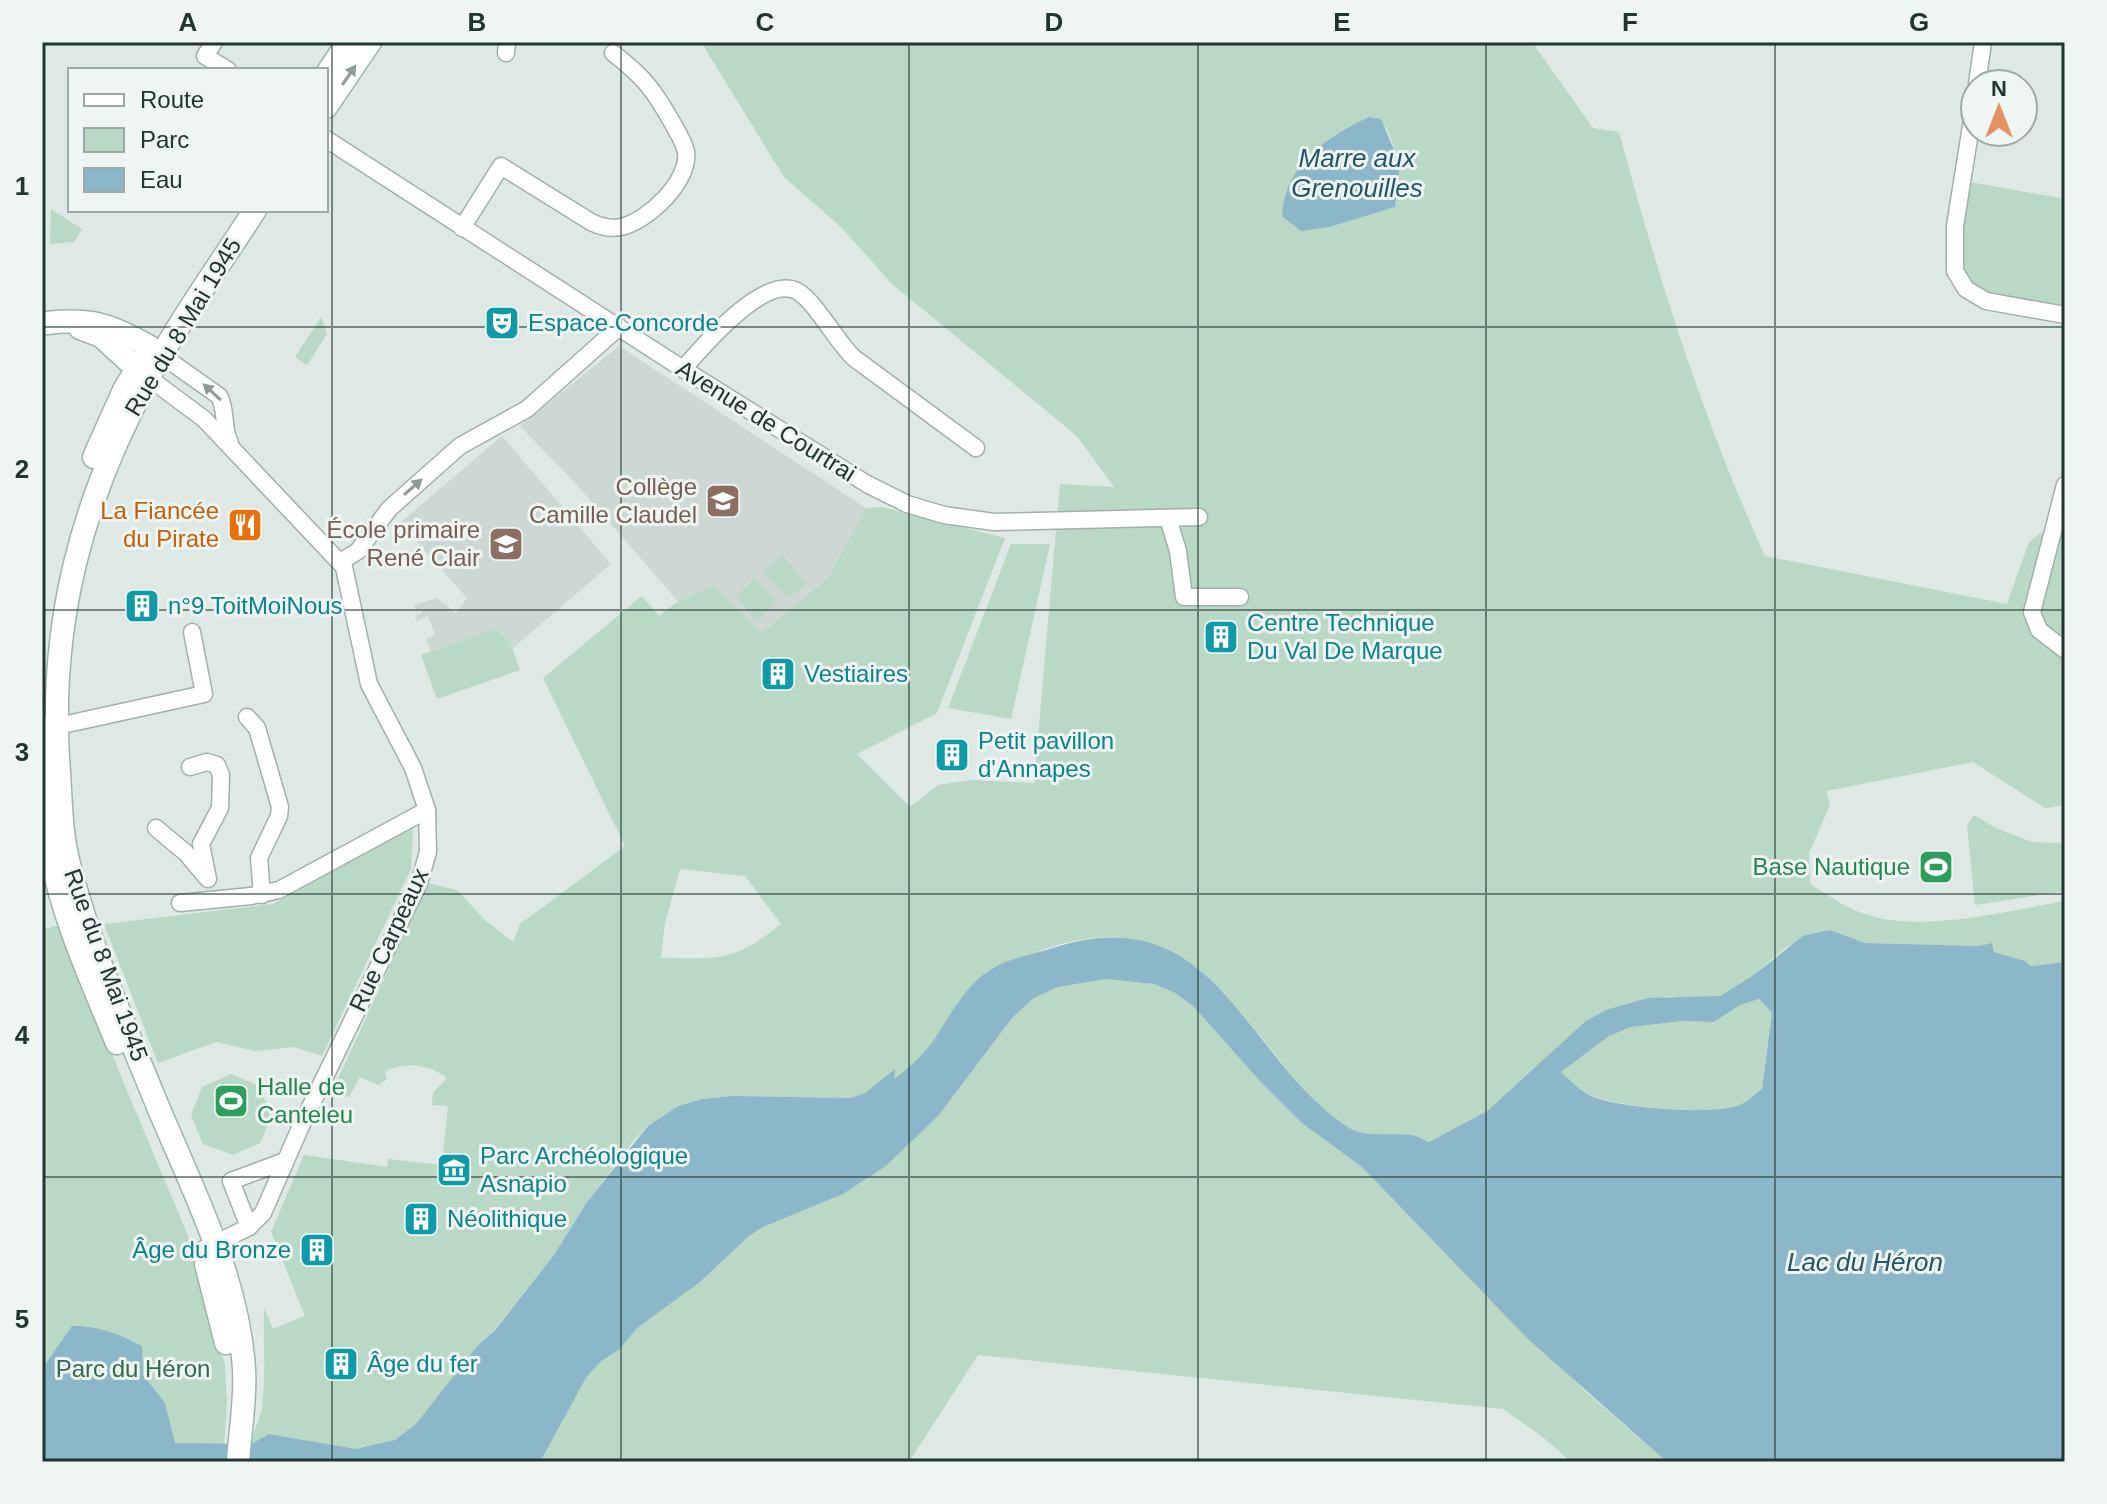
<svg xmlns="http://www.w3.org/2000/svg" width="2107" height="1504" viewBox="0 0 2107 1504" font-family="Helvetica,sans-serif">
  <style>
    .built { fill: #cdd8d4 }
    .green { fill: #b9d8c5; fill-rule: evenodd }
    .water { fill: #8bb7c9; fill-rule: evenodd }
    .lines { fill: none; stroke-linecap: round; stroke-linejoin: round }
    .street-casing { stroke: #a2afac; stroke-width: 19 }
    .secondary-casing { stroke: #9fb3ae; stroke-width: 25 }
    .street { stroke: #fff; stroke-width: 16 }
    .secondary { stroke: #fff; stroke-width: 22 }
    .oneway { fill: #909a99 }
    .grid { fill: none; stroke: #213633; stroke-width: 2; stroke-opacity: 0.55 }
    .labels { text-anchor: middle; stroke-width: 6; stroke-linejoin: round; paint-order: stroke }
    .culture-label { font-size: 24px; fill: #0d838f; stroke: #eef5f3; text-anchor: start }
    .street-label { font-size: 24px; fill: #213633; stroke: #eef5f3 }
    .education-label { font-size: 24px; fill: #785e54; stroke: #eef5f3; text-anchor: end }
    .food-label { font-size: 24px; fill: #c56008; stroke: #eef5f3; text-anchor: end }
    .leisure-label { font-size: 24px; fill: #27864d; stroke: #eef5f3; text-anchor: end }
    .park-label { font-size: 24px; fill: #30694d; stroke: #eef5f3 }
    .water-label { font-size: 26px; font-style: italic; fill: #22566c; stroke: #eef5f3 }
    .neatline { fill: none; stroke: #213633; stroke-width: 3 }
    .grid-label { font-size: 26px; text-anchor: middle; font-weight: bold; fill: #213633 }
  </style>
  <rect width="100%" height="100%" fill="#dee8e5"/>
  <g class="built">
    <polygon points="619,346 866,508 828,578 730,661 576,484 520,426"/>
    <polygon points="502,436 611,564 512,649 510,642 496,628 431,651 426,639 435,635 428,616 417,621 415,616 422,613 421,609 416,610 414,605 437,598 456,613 467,598 400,523"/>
  </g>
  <g class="green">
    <path d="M701,42h831l61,86 26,4c39,145 84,288 146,424l242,48 22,-62 12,-9 8,31 16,-53v294l-20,3 -72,-46 -147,29 4,14 -21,48 1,31c14,8 28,19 42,25 60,28 150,3 213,-8v61l-34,4 -6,-5 -31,-9 -2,-9 -14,3 -113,-3 -35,-13 -44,17 -31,27 -35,22 -20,3 -32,-3 -133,71 -48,44 -58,31c-25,-10 -53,-3 -78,-13 -24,-10 -54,-47 -70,-67 -55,-69 -106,-143 -207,-121 -30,6 -59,20 -87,30l-9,8 -45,62 -21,25 -18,14v-10l-29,23 -14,5 -119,-2 -30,3 -24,7 -30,20 -14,14 -47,62 -33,53 -60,75 -17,16 -61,78 -21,16 -27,8 -12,1 -87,-15 -18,10c2,-13 9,-24 11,-36 4,-34 1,-67 2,-100l9,21 32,-13 -34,-84 33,-77 83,12 1,-8 54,6 6,-59 -16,-1 1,-12 14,-15c-16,-13 -44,-18 -62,-6l2,7 -9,6 -18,-8 -11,20 -18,-3 97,-211 29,7 28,30 28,22 7,-18 105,-78 -82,-168 99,-82 17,20 17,-13 38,-17 48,47 66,-55 38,-70 15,-1 124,31 -68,175 -80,41 53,53 28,-22 33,-5 63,3 26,-299 54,3 -37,-51 -185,-152 -51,-57 -57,-50zM1367,117l20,12 13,35 -5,43 -51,14 -30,-71zM680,869l65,7 36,48c-46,38 -63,35 -120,34l4,-35z"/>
    <path d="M1970,182l95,17v108c-20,-2 -43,-2 -63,-7 -58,-16 -38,-73 -32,-118z"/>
    <polygon points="51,209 82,229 74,242 50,244"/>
    <polygon points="321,317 327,334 307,365 295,357"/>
    <polygon points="1011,544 1050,544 1011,719 948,708"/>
    <polygon points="783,555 806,584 788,598 763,572"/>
    <polygon points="755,579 777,603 757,620 735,596"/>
    <polygon points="496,628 510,642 520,670 437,699 421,655"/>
    <polygon points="1974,815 1998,829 2032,842 2065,843 2065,891 1975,905 1967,825"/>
    <polygon points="413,828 411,869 322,1056 294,1047 255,1051 216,1042 158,1063 104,924 273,904"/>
    <polygon points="55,926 62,926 125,1086 194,1250 225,1365 227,1403 223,1462 42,1462 42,930"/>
    <polygon points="1106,979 1154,984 1175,993 1193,1006 1258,1079 1303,1124 1362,1167 1586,1392 1667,1462 1571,1462 1544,1438 1503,1409 978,1355 909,1462 540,1462 586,1378 600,1362 620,1349 636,1329 700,1282 748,1237 761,1228 843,1194 886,1166 939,1115 1012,1018 1034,998 1058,987"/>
    <path d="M1759,999l13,14 -10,76c-8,6 -16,14 -25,17 -31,9 -111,2 -141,-9 -14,-4 -25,-15 -35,-25l48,-36 22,-9 51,-6 32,1 26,-17z"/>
    <polygon points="231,1074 259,1086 272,1115 260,1143 233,1155 203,1144 191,1115 202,1087"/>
  </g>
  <g class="water">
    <path d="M1368,117l13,2 19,45 -5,43 -66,20 -28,4 -19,-15c3,-52 43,-77 86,-99z"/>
    <path d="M1830,930l35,13 113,3 14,-3 2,9 31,9 6,5 34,-4v500h-398l-138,-122 -167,-173 -59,-43 -45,-45 -65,-73 -18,-13 -21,-9 -48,-5 -48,8 -24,11 -22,20 -73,97 -53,51 -43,28 -82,34 -13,9 -48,45 -64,47 -16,20 -20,13 -14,16 -46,84h-498v-93l30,-43c28,0 46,8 70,20l1,29 22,28 10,40 76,1 18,-10 87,15 39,-9 21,-16 61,-78 18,-16 59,-75 33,-53 61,-76 30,-20 24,-7 30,-3 119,2 14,-5 30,-24 -1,10c15,-11 28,-23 39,-38 16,-23 32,-56 57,-71 19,-12 41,-15 63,-22 162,-53 189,107 293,178 19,13 45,6 66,9 6,1 12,5 17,7l58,-31 99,-90 20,-11 42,-12 72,-2 35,-22 48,-38zM1759,999l13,14 -10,76c-8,6 -16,14 -25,17 -31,9 -111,2 -141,-8 -14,-5 -24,-16 -35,-26l48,-36 22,-9 51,-6 32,1 26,-17z"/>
  </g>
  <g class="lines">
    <g class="street-casing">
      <g id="street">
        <polyline points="214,42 205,56 228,70"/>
        <polyline points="506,53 507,42"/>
        <polyline points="1977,84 1983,42"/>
        <polyline points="1975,101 1955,226 1955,271 1966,289 1986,301 2065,315"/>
        <polyline points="326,139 683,369 867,484 907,504 944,515 994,522 1199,517"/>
        <path d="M462,228l39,-62 90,56c10,5 19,7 30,5 27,-6 69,-46 65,-75 -2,-10 -8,-19 -13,-28 -19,-34 -29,-47 -60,-71"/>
        <path d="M154,350l65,46c8,14 3,31 11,47"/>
        <path d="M683,369c20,-23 81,-95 114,-78 18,10 39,50 57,67l122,90"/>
        <polyline points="141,372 204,419 344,567 369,684 413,768 427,810 428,852 419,883 300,1128 263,1213 249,1227 202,1250"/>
        <polyline points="2065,485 2032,612 2039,630 2065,650"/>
        <polyline points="1168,518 1178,551 1184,597 1240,597"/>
        <polyline points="340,562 358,551 389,509 460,446 527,409 619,327"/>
        <polyline points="247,717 257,728 280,807 279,816 259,858 262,895"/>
        <polyline points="48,725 67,724 204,694 192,632"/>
        <polyline points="190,767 207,762 217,765 221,775 220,808 201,844 208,879"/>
        <polyline points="156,828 186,853 206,877"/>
        <polyline points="180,903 251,896 279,890 427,810"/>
        <polyline points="249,1227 231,1181 285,1161"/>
      </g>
    </g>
    <g class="secondary-casing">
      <g id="secondary">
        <polyline points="326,75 348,42"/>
        <polyline points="326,107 370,42"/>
        <path d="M47,323c45,-5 64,2 103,24"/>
        <polyline points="80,328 101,336 137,369"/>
        <polyline points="94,457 124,390 147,352"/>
        <path d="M42,732c0,41 2,84 9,124 13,65 41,126 66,187"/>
        <polyline points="206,1264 226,1343"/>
        <path d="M238,1462c2,-31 8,-62 6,-93 -6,-96 -55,-186 -90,-272 -31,-76 -65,-153 -85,-233 -9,-34 -8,-71 -11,-106 -8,-137 24,-258 90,-379 31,-58 71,-113 107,-169"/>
      </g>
    </g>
    <use href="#street" class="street"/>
    <use href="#secondary" class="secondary"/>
  </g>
  <defs><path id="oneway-solid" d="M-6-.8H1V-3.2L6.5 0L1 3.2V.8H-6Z" transform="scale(2)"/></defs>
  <g class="oneway">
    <use href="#oneway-solid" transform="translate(349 75) rotate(-56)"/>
    <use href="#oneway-solid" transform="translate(212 392) rotate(-137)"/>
    <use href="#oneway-solid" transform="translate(413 487) rotate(-41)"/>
  </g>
  <path class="grid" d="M332,42v1420M621,42v1420M909,42v1420M1198,42v1420M1486,42v1420M1775,42v1420M42,327h2023M42,610h2023M42,894h2023M42,1177h2023"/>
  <defs>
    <g id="theatre-square" transform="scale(1.8)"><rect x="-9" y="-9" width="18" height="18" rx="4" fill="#0f9aa8" stroke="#eef5f3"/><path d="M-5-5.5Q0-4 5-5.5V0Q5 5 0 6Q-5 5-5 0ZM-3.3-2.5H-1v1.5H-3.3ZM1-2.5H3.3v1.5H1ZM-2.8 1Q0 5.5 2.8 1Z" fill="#fff"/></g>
    <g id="school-square" transform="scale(1.8)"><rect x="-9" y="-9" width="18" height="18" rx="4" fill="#8d6e63" stroke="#eef5f3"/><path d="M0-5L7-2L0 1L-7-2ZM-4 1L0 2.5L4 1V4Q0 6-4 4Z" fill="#fff"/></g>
    <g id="restaurant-square" transform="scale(1.8)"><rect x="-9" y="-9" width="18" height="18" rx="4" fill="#e8710a" stroke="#eef5f3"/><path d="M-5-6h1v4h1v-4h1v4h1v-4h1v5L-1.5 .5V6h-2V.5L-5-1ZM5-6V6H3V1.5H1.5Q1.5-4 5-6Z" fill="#fff"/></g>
    <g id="building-square" transform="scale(1.8)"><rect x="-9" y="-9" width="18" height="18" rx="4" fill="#0f9aa8" stroke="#eef5f3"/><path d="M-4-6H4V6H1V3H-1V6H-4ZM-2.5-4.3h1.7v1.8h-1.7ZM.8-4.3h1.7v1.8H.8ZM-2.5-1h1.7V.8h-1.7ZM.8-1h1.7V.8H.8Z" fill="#fff"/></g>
    <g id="stadium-square" transform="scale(1.8)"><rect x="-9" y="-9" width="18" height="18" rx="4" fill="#2e9e5b" stroke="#eef5f3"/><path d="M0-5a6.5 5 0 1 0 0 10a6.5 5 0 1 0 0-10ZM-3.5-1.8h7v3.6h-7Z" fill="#fff"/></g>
    <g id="museum-square" transform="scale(1.8)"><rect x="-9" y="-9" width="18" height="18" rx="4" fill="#0f9aa8" stroke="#eef5f3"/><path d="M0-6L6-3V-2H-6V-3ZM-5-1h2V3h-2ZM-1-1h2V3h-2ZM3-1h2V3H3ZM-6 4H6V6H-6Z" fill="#fff"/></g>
  </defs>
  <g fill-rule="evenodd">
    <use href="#theatre-square" x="502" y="323"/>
    <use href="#school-square" x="723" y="501"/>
    <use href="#restaurant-square" x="245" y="525"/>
    <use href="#school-square" x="506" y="544"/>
    <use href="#building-square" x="142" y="606"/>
    <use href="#building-square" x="1221" y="637"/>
    <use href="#building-square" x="778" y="674"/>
    <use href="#building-square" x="952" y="755"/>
    <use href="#stadium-square" x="1936" y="867"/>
    <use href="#stadium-square" x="231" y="1101"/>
    <use href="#museum-square" x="454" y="1170"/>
    <use href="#building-square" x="421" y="1219"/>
    <use href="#building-square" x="317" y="1250"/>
    <use href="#building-square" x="341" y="1364"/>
  </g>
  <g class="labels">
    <g class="culture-label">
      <text x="528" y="331">Espace Concorde</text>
      <text x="168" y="614">n°9 ToitMoiNous</text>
      <text x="1247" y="631">Centre Technique<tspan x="1247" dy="28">Du Val De Marque</tspan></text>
      <text x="804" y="682">Vestiaires</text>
      <text x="978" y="749">Petit pavillon<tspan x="978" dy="28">d'Annapes</tspan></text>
      <text x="480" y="1164">Parc Archéologique<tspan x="480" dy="28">Asnapio</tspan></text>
      <text x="447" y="1227">Néolithique</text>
      <text x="291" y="1258" text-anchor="end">Âge du Bronze</text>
      <text x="367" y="1372">Âge du fer</text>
    </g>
    <g class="street-label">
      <text transform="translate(183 327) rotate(-59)" y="8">Rue du 8 Mai 1945</text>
      <text transform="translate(766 421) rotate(32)" y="8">Avenue de Courtrai</text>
      <text transform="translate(389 940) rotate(-65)" y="8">Rue Carpeaux</text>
      <text transform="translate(106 965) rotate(70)" y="8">Rue du 8 Mai 1945</text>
    </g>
    <g class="education-label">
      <text x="697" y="495">Collège<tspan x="697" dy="28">Camille Claudel</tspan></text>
      <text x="480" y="538">École primaire<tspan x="480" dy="28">René Clair</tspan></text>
    </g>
    <g class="food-label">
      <text x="219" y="519">La Fiancée<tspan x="219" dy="28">du Pirate</tspan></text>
    </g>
    <g class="leisure-label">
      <text x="1910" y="875">Base Nautique</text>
      <text x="257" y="1095" text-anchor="start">Halle de<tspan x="257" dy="28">Canteleu</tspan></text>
    </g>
    <g class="park-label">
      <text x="133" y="1377">Parc du Héron</text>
    </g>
    <g class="water-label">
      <text x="1357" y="167">Marre aux<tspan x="1357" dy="30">Grenouilles</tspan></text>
      <text x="1865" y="1271">Lac du Héron</text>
    </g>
  </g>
  <rect width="2107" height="1504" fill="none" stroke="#eef5f3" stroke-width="88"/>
  <rect x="68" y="68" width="260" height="144" fill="#eef5f3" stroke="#9ca9a6" stroke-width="2"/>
  <rect x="84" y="94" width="40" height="12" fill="#ffffff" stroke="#9ca9a6" stroke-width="2"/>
  <text x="140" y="108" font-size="24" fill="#213633">Route</text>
  <rect x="84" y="128" width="40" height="24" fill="#b9d8c5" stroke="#9ca9a6" stroke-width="2"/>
  <text x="140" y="148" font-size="24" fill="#213633">Parc</text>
  <rect x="84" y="168" width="40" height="24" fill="#8bb7c9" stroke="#9ca9a6" stroke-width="2"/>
  <text x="140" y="188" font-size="24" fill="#213633">Eau</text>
  <g transform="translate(1999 108)"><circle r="38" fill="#eef5f3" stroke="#9ca9a6" stroke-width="2"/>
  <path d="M0-6L14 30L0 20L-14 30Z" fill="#e49261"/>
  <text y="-12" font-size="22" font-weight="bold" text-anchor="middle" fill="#213633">N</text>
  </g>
  <rect x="44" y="44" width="2019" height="1416" class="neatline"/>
  <g class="grid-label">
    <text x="188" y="31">A</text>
    <text x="477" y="31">B</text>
    <text x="765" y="31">C</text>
    <text x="1054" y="31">D</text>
    <text x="1342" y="31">E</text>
    <text x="1630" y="31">F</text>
    <text x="1919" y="31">G</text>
    <text x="22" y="195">1</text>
    <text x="22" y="478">2</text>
    <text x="22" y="761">3</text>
    <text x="22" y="1044">4</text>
    <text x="22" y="1328">5</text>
  </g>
</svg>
